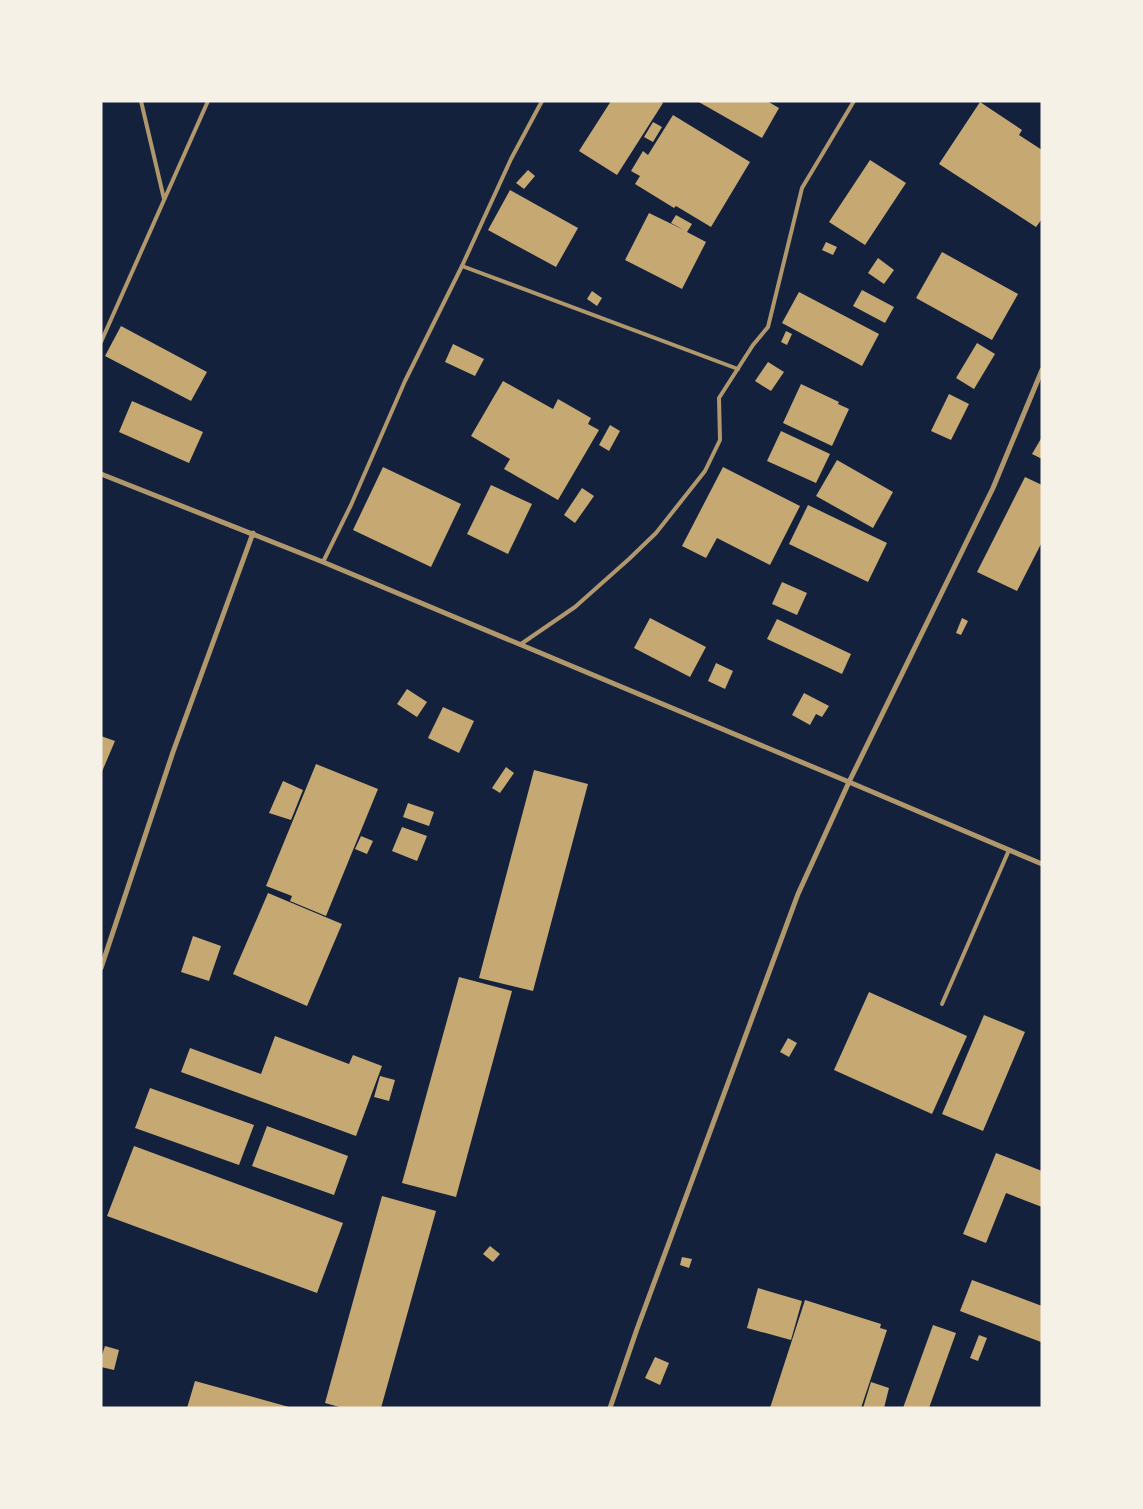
<svg xmlns="http://www.w3.org/2000/svg" width="1143" height="1509" viewBox="0 0 1143 1509" font-family="Lora,serif">
  <style>
    .building { fill: #c6a872 }
    .lines { fill: none; stroke-linecap: round; stroke-linejoin: round }
    .service { stroke: #b1986c; stroke-width: 4 }
    .minor { stroke: #b1986c; stroke-width: 5 }
  </style>
  <rect width="100%" height="100%" fill="#14213d"/>
  <g class="building">
    <polygon points="611,101 660,101 663,103 617,175 579,151"/>
    <polygon points="697,101 767,101 779,108 762,138"/>
    <polygon points="980,102 1022,130 1019,135 1042,150 1042,219 1036,227 939,164"/>
    <polygon points="673,115 750,162 711,227 676,206 674,208 635,184 640,176 631,171 643,151 648,155"/>
    <polygon points="653,122 662,127 653,142 644,137"/>
    <polygon points="870,160 906,183 865,245 829,222"/>
    <polygon points="528,170 535,176 524,189 516,183"/>
    <polygon points="510,190 578,228 556,267 488,230"/>
    <polygon points="649,213 684,230 671,223 676,215 692,224 687,232 706,242 682,289 625,260"/>
    <polygon points="826,242 837,247 833,255 822,250"/>
    <polygon points="942,252 1018,294 992,340 916,298"/>
    <polygon points="878,258 894,270 884,284 868,273"/>
    <polygon points="862,290 894,307 885,323 853,306"/>
    <polygon points="592,291 602,298 597,306 587,299"/>
    <polygon points="799,292 879,334 862,366 782,323"/>
    <polygon points="121,326 207,372 191,401 105,356"/>
    <polygon points="786,331 792,334 787,345 781,342"/>
    <polygon points="977,343 995,354 974,389 956,378"/>
    <polygon points="453,344 484,359 475,376 445,362"/>
    <polygon points="768,362 784,372 771,391 755,381"/>
    <polygon points="503,381 553,409 558,399 591,418 588,424 599,430 558,500 504,469 510,459 471,436"/>
    <polygon points="801,384 839,402 838,404 849,409 832,446 783,423"/>
    <polygon points="949,394 969,404 951,440 931,431"/>
    <polygon points="132,401 203,432 189,463 119,432"/>
    <polygon points="610,425 620,431 609,451 599,445"/>
    <polygon points="781,431 830,454 816,483 767,461"/>
    <polygon points="1042,437 1042,459 1032,454"/>
    <polygon points="837,460 893,492 873,528 816,496"/>
    <polygon points="383,467 461,504 431,567 353,530"/>
    <polygon points="723,467 800,506 770,565 717,538 706,558 682,546"/>
    <polygon points="1025,477 1042,485 1042,542 1017,591 977,572"/>
    <polygon points="491,485 532,504 508,554 467,534"/>
    <polygon points="582,488 594,496 575,523 564,515"/>
    <polygon points="808,505 887,543 868,582 789,544"/>
    <polygon points="782,582 807,593 797,615 772,604"/>
    <polygon points="650,618 706,647 690,677 634,648"/>
    <polygon points="962,618 968,621 961,635 956,633"/>
    <polygon points="777,619 851,654 842,674 767,639"/>
    <polygon points="716,663 733,671 725,689 708,681"/>
    <polygon points="407,689 427,702 417,717 397,704"/>
    <polygon points="804,693 829,706 822,717 816,714 810,725 792,715"/>
    <polygon points="443,707 474,721 459,753 428,738"/>
    <polygon points="101,736 115,741 101,774"/>
    <polygon points="316,764 378,789 326,916 290,901 292,896 266,886"/>
    <polygon points="506,767 514,773 500,793 492,788"/>
    <polygon points="534,770 588,784 533,991 479,978"/>
    <polygon points="283,781 303,790 291,820 269,813"/>
    <polygon points="408,803 434,812 429,826 403,817"/>
    <polygon points="402,827 427,836 417,861 392,851"/>
    <polygon points="361,836 373,841 367,854 355,849"/>
    <polygon points="268,893 342,924 307,1006 233,974"/>
    <polygon points="193,936 221,946 209,981 181,972"/>
    <polygon points="459,977 512,991 456,1197 402,1183"/>
    <polygon points="869,992 967,1036 932,1114 834,1070"/>
    <polygon points="984,1015 1025,1032 983,1131 942,1114"/>
    <polygon points="275,1036 349,1064 353,1055 382,1066 356,1136 181,1072 190,1048 261,1074"/>
    <polygon points="788,1038 797,1043 789,1057 780,1052"/>
    <polygon points="380,1076 395,1080 389,1101 374,1097"/>
    <polygon points="150,1088 254,1125 239,1165 135,1128"/>
    <polygon points="267,1126 348,1156 334,1195 252,1166"/>
    <polygon points="134,1146 343,1223 317,1293 107,1216"/>
    <polygon points="996,1153 1042,1171 1042,1207 1006,1193 986,1243 963,1234"/>
    <polygon points="382,1196 436,1211 381,1408 343,1408 325,1403"/>
    <polygon points="490,1246 500,1254 493,1262 483,1254"/>
    <polygon points="682,1257 692,1259 689,1268 680,1265"/>
    <polygon points="972,1280 1042,1306 1041,1342 960,1311"/>
    <polygon points="758,1288 802,1301 791,1340 747,1328"/>
    <polygon points="805,1300 881,1324 880,1328 887,1330 861,1408 770,1408"/>
    <polygon points="933,1325 956,1333 929,1408 903,1408"/>
    <polygon points="979,1335 987,1338 978,1361 970,1358"/>
    <polygon points="105,1346 119,1350 114,1370 101,1367 101,1358"/>
    <polygon points="655,1357 669,1363 660,1385 645,1378"/>
    <polygon points="195,1381 289,1407 289,1408 187,1408"/>
    <polygon points="871,1382 889,1388 884,1408 863,1408"/>
  </g>
  <g class="lines">
    <g class="service">
      <polyline points="141,101 164,199"/>
      <polyline points="462,266 738,369"/>
      <polyline points="101,342 208,101"/>
      <polyline points="323,562 351,505 405,381 462,266 511,159 542,101"/>
      <polyline points="521,644 575,607 629,559 656,533 705,471 720,440 719,398 753,345 768,327 802,188 854,101"/>
      <polyline points="942,1004 1009,850"/>
    </g>
    <g class="minor">
      <polyline points="101,474 323,562 849,782 1042,864"/>
      <polyline points="101,968 173,752 253,533"/>
      <polyline points="610,1408 637,1329 798,894 849,782 993,488 1042,370"/>
    </g>
  </g>
  <rect width="1143" height="1509" fill="none" stroke="#f6f1e7" stroke-width="205"/>
</svg>
